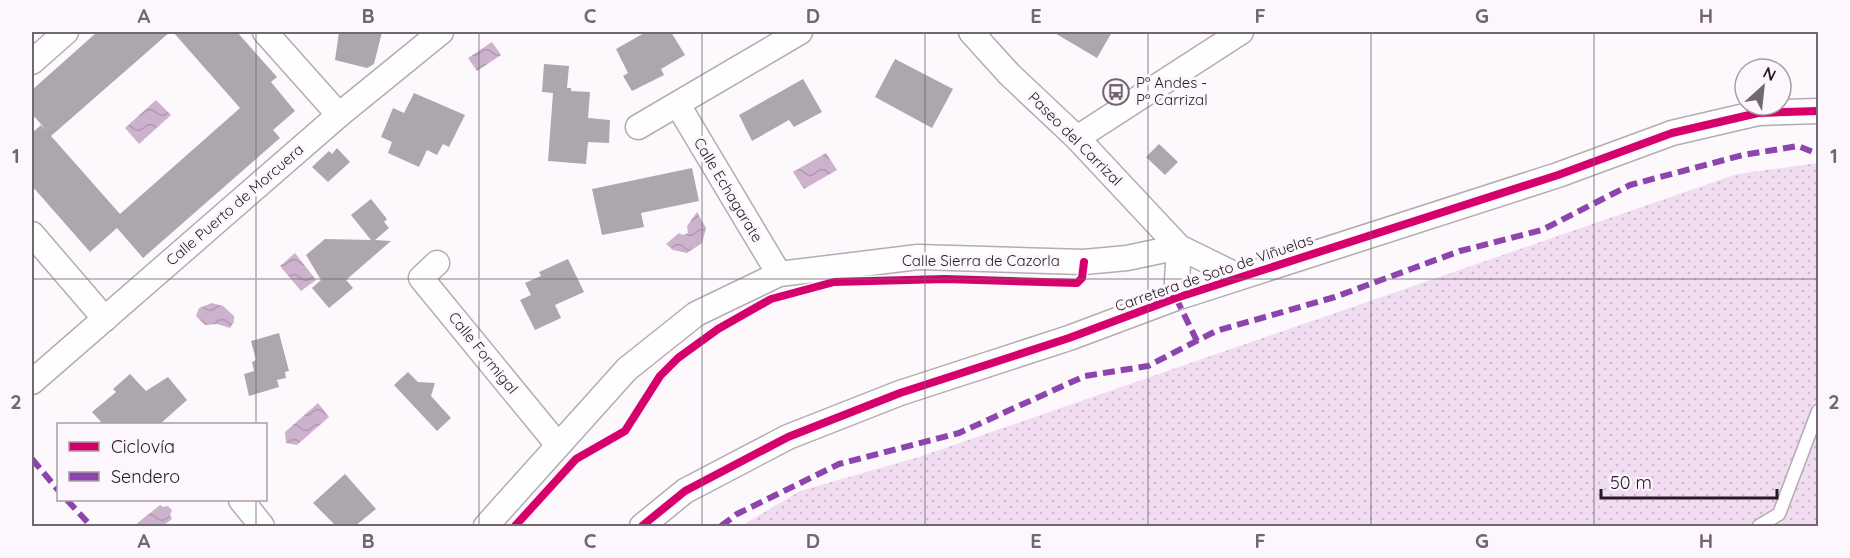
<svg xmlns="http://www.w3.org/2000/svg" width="1850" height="558" viewBox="0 0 1850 558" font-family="Quicksand,sans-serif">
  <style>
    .park { fill: url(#park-dots) }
    .water { fill: url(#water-waves) }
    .building { fill: #ada7ad }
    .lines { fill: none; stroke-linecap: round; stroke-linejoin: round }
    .lane-casing { stroke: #b3acb3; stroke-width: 15 }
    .street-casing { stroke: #b3acb3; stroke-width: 27 }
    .lane { stroke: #fffeff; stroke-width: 12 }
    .street { stroke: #fffeff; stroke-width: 24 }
    .quiet { stroke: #8e44ad; stroke-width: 6; stroke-dasharray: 12 6; stroke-linecap: butt }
    .cycleway-casing { stroke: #fdf7fd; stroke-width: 11 }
    .cycleway { stroke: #d6006c; stroke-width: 8 }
    .grid { fill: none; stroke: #706770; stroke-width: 1.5; stroke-opacity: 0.55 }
    .labels { text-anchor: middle; stroke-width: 6; stroke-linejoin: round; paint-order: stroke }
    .poi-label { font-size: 15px; fill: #241924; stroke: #fdf7fd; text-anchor: start }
    .street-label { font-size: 15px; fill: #241924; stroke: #fdf7fd }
    .neatline { fill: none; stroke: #706770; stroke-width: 2 }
    .grid-label { font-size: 20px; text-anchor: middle; font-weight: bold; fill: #706770 }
  </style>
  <defs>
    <pattern id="park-dots" width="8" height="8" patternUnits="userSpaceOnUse" patternTransform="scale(1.5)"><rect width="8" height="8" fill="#f1dcf1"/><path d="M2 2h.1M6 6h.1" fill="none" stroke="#cebcce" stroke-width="1.8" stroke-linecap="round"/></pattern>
    <pattern id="water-waves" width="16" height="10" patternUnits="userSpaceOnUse" patternTransform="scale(1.5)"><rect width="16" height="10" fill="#cdb2cd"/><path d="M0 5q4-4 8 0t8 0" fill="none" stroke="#b098b0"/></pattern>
  </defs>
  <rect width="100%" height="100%" fill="#fcf8fc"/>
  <polygon class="park" points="1818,163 1818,526 741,526 800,491 919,457 1737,174"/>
  <g class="water">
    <polygon points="492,42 501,55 477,71 468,58"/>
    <polygon points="156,100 171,115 139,144 125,128"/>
    <polygon points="826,153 837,170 804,189 793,172"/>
    <polygon points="697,212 706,228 702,243 687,253 673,250 666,244 679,233 683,235 688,233 687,226"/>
    <polygon points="295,253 316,280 301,291 280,266"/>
    <polygon points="212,303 223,306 234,316 234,322 230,328 217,324 205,325 196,316 199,308"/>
    <polygon points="318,403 329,417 297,445 286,443 285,432"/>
    <polygon points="160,505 163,507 168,506 172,510 170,515 172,519 163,526 134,526"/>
  </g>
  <g class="building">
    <polygon points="97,32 170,32 51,136 120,214 240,108 173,32 237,32 277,77 271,82 295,111 273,130 280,138 143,258 117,228 90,252 32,186 32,133 41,125 47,131 32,114 32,90"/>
    <polygon points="339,32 382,32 374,64 367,68 335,60"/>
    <polygon points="646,32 671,32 685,55 661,69 664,75 632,91 623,76 628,73 616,49"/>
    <polygon points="1053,32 1112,32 1097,58"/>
    <polygon points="895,59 953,89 932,128 875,97"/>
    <polygon points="544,64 569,66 567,88 571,88 571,91 590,92 588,118 610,120 609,143 588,142 586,164 548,161 553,93 542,92"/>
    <polygon points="803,79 822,112 794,127 789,120 752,141 739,115"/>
    <polygon points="414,93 465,115 449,147 443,144 437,155 427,150 419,167 388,153 392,142 381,137 393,108 404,113"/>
    <polygon points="1159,144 1178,162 1165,175 1146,157"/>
    <polygon points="337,148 350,162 328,182 312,167 329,151 332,154"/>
    <polygon points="692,168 699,201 641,213 644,227 602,235 592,189"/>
    <polygon points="371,199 387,219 384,222 389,228 375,240 391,241 346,280 353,288 329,308 312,288 321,280 306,255 325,239 371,240 351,215"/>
    <polygon points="568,259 584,292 555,305 561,318 535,330 520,300 531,295 525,283 541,276 539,272"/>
    <polygon points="279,333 289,371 285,372 286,378 277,380 279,387 249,396 244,374 254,371 252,362 256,360 251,341"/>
    <polygon points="408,372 418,382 435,383 431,396 451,418 437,431 394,385"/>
    <polygon points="130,374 146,391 168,377 187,400 160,424 103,424 92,412 116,392 113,389"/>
    <polygon points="345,474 376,509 355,526 336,526 313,503"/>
  </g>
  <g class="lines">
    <g class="lane-casing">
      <polyline id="lane" points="1759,526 1779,514 1818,411"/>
    </g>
    <g class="street-casing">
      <g id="street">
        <polyline points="265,32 339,115"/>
        <polyline points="971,32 1009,74 1077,138 1179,247 1240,277"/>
        <polyline points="32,62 66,32"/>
        <polyline points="678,105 779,274"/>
        <polyline points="638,127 800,32"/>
        <polyline points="1077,138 1241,32"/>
        <polyline points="32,234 105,319"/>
        <polyline points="437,263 421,278 558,445"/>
        <polyline points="1176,298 1179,247"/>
        <polyline points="32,382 339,115 441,32"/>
        <polyline points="241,500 262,526"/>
        <polyline points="486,526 627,369 696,314 779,274 918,257 1084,262 1127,258 1179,247"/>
        <polyline points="642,526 685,491 788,437 900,393 1069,338 1176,298 1558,175 1672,133 1758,113 1818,111"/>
      </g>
    </g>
    <use href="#lane" class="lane"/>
    <use href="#street" class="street"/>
    <g class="quiet">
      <polyline points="1176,298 1197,341"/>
      <polyline points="32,459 58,490"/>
      <polyline points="67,500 91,526"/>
      <polyline points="721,526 737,514 839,464 959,433 1085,376 1148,366 1216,331 1335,297 1460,251 1542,230 1630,185 1743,155 1798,146 1818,154"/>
    </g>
    <g class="cycleway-casing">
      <g id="cycleway">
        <polyline points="515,526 576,459 625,431 660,376 678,358 718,329 771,299 834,282 945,279 1077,283 1082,278 1084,262"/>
        <polyline points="642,526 685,491 788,437 900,393 1069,338 1176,298 1558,175 1672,133 1758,113 1818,111"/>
      </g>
    </g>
    <use href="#cycleway" class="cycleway"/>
  </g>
  <path class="grid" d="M256,32v392M479,32v494M702,32v494M925,32v494M1148,32v494M1371,32v494M1594,32v494M32,279h1786M256,500v26"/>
  <defs>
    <g id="bus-ring" transform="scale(1.35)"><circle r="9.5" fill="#fdf7fd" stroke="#706770" stroke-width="1.5"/><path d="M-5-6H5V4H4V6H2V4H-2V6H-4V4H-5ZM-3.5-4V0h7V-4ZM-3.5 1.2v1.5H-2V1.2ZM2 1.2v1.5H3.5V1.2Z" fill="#706770"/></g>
  </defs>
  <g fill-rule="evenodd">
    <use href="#bus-ring" x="1116" y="92"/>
  </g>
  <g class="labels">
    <g class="poi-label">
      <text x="1136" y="88">Pº Andes -<tspan x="1136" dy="17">Pº Carrizal</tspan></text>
    </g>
    <g class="street-label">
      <text transform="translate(1075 139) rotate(45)" y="5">Paseo del Carrizal</text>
      <text transform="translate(728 190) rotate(59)" y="5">Calle Echagarate</text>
      <text transform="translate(235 205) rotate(-41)" y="5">Calle Puerto de Morcuera</text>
      <text x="981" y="266">Calle Sierra de Cazorla</text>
      <text transform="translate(1214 273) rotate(-19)" y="5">Carretera de Soto de Viñuelas</text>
      <text transform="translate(483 353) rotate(51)" y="5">Calle Formigal</text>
    </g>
  </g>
  <rect width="1850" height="558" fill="none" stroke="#fdf7fd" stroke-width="66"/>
  <rect x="57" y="423" width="210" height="78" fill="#fdf7fd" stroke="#a69ea6" stroke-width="1.5"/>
  <rect x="69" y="442" width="30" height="9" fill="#d6006c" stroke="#a69ea6" stroke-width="1.5"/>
  <text x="111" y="453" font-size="18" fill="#241924">Ciclovía</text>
  <rect x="69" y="472" width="30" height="9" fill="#8e44ad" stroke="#a69ea6" stroke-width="1.5"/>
  <text x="111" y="483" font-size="18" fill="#241924">Sendero</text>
  <g transform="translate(1763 87) rotate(27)"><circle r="28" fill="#fdf7fd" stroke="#a69ea6" stroke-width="1.5"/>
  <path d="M0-4.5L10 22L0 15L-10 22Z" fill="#706770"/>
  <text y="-9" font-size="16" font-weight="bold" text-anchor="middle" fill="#241924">N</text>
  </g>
  <path d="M1601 489v9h176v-9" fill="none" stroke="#241924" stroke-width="3"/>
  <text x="1610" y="489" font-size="18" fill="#241924" stroke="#fdf7fd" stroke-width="4.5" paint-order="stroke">50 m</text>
  <rect x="33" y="33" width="1784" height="492" class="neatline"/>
  <g class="grid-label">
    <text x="144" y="23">A</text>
    <text x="368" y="23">B</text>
    <text x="590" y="23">C</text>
    <text x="813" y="23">D</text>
    <text x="1036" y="23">E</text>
    <text x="1260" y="23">F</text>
    <text x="1482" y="23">G</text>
    <text x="1706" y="23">H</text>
    <text x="16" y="163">1</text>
    <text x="1834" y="163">1</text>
    <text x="16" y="409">2</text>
    <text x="1834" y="409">2</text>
    <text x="144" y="548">A</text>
    <text x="368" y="548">B</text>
    <text x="590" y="548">C</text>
    <text x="813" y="548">D</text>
    <text x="1036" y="548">E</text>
    <text x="1260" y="548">F</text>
    <text x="1482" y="548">G</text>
    <text x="1706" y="548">H</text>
  </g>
</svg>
